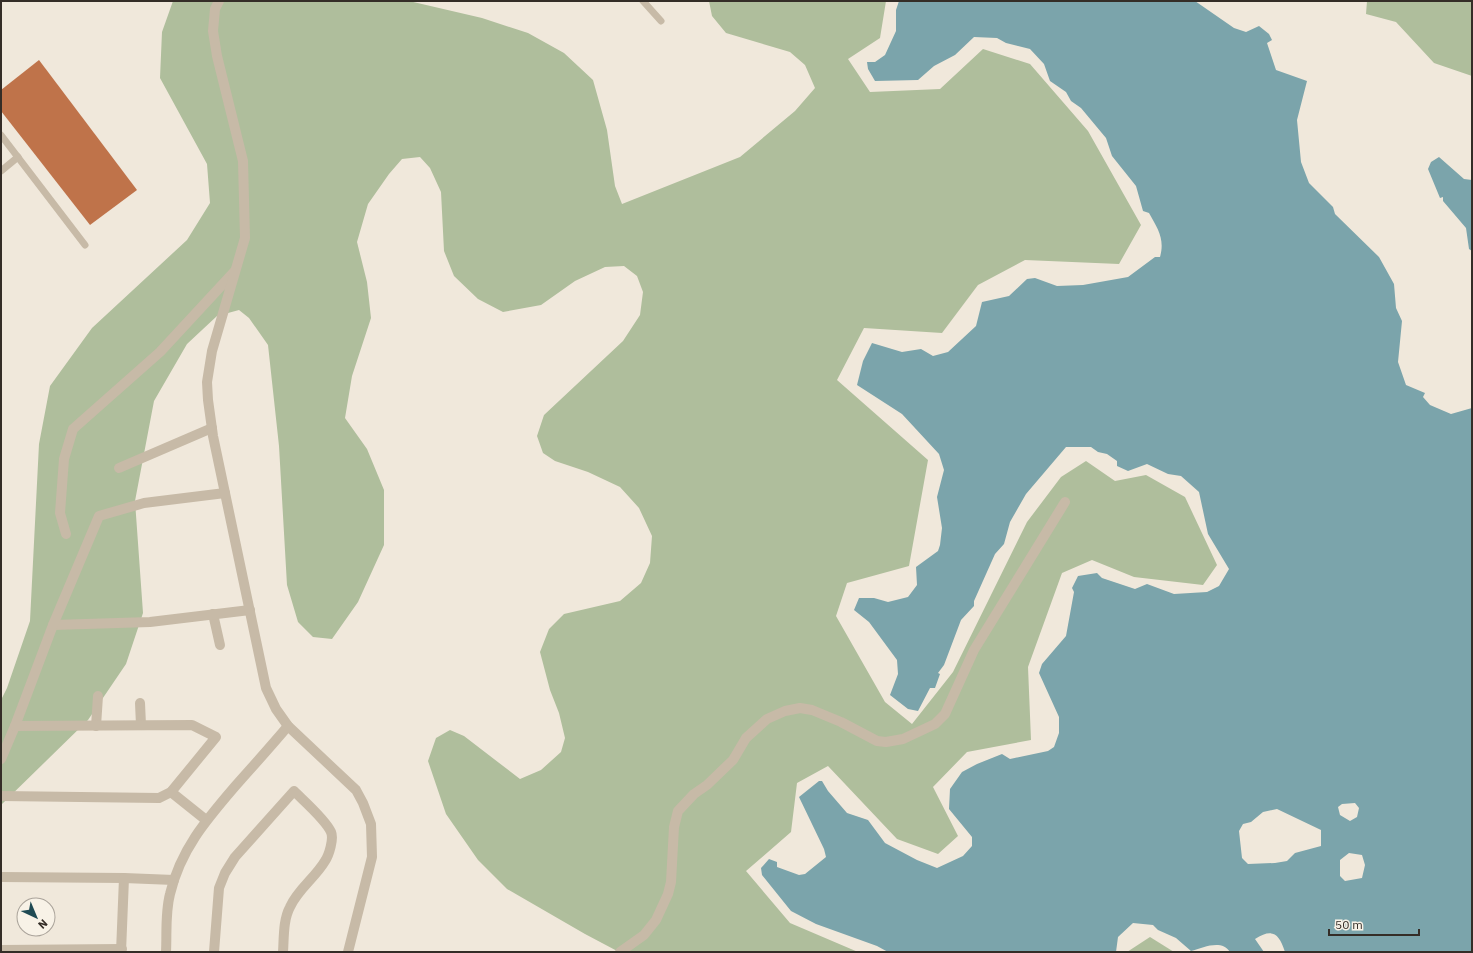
<svg xmlns="http://www.w3.org/2000/svg" width="1473" height="953" viewBox="0 0 1473 953" font-family="'IBM Plex Sans',sans-serif">
  <style>
    .green { fill: #afbe9c }
    .water { fill: #7ba4ab; fill-rule: evenodd }
    .building { fill: #bf734a }
    .lines { fill: none; stroke-linecap: round; stroke-linejoin: round }
    .service { stroke: #c7baa7; stroke-width: 7 }
    .minor { stroke: #c7baa7; stroke-width: 10 }
    .tertiary { stroke: #c7baa7; stroke-width: 10 }
  </style>
  <rect width="100%" height="100%" fill="#f0e8db"/>
  <g class="green">
    <polygon points="173,1 409,1 482,18 528,33 564,53 593,80 607,130 615,186 622,204 740,157 795,111 815,88 805,65 790,52 726,33 712,16 709,1 886,1 880,38 848,59 870,92 940,89 983,49 1030,64 1088,131 1141,225 1119,264 1025,260 978,285 942,333 864,328 837,380 928,460 909,566 847,583 836,616 885,702 912,724 953,672 1027,522 1061,477 1086,461 1115,481 1146,475 1185,497 1217,565 1203,585 1134,577 1092,560 1062,573 1028,667 1031,740 967,752 933,787 958,836 938,854 897,839 828,766 797,783 791,832 746,871 790,923 858,952 619,952 585,934 507,889 478,860 446,814 428,761 436,738 450,730 464,736 520,779 541,770 561,752 565,738 559,713 550,690 540,652 549,629 564,614 620,601 641,583 650,563 652,536 639,508 620,487 588,472 555,461 543,453 537,436 544,415 623,341 640,315 643,292 637,276 624,266 605,267 575,281 541,305 503,312 478,299 454,276 444,251 441,192 430,168 420,157 402,159 389,174 368,204 357,242 367,282 371,318 352,376 345,418 367,449 384,490 384,545 358,602 332,639 313,637 298,622 287,585 279,446 268,345 249,318 239,310 217,316 187,344 154,401 135,501 143,613 126,664 88,720 1,805 1,700 7,688 30,621 39,444 50,386 92,328 187,240 210,203 207,164 160,78 162,32"/>
    <polygon points="1367,1 1472,1 1472,76 1434,63 1396,22 1366,14"/>
    <polygon points="1150,937 1174,952 1127,952"/>
  </g>
  <g class="water">
    <path d="M899,1h296l39,27 12,4 13,-6 10,8 3,6 -5,3 9,27 31,11 -10,39 4,42 8,21 24,24 2,7 44,43 15,27 2,24 6,13 -4,41 8,23 19,8 -2,4 7,8 21,9 21,-6v544h-187c-6,-19 -13,-24 -30,-13l9,13h-34c-8,-13 -26,-5 -39,-1l-15,-13 -18,-8 -5,-5 -20,-2 -15,14 -2,15h-228l-11,-6 -61,-22 -25,-13 -29,-36 -1,-7 8,-9 8,3v5l22,8 6,-1 21,-17 -2,-8 -25,-52 20,-16h3l6,10 19,22 21,7 17,23 32,17 20,8 26,-12 9,-10v-9l-23,-28 1,-20 12,-17 15,-8 25,-10 8,5 38,-8 6,-4 5,-14v-16l-20,-44 3,-9 24,-28 8,-44 -2,-4 6,-12 19,-3 5,5 33,11 12,-5 27,10 33,-2 12,-6 10,-17 -21,-35 -9,-42 -18,-16 -13,-2 -21,-10 -19,7 -11,-5v-5l-10,-7 -9,-2 -7,-5h-25l-40,47 -16,28 -6,22 -9,10 -21,47v5l-13,14 -17,45 -6,8 2,1 -5,14h-5l-12,23 -10,-2 -18,-14 8,-21 -1,-14 -28,-38 -15,-12 5,-12h15l14,4 20,-5 9,-12 -1,-18 22,-16 2,-6 2,-17 -5,-31 7,-27 -5,-16 -37,-40 -45,-29 6,-24 9,-18 30,9 19,-3 12,7 15,-4 28,-26 6,-24 27,-6 18,-17 8,-1 22,8 26,-1 45,-8 27,-20h5c5,-18 -2,-28 -11,-44l-6,-2 -7,-25 -24,-30 -6,-18 -25,-30 -10,-7 -5,-9 -16,-11 -6,-17 -14,-15 -24,-6 -9,-5 -23,-1 -19,18 -21,11 -16,14 -43,1 -7,-12 -1,-7h8l10,-7 11,-24v-21zM1355,803l4,5 -2,9 -7,4 -10,-6 -2,-8 4,-3zM1277,809l44,21v16l-26,7 -8,8 -12,2 -27,1 -6,-6 -3,-27 4,-7 8,-2 12,-10zM1349,853l13,2 3,10 -3,13 -17,3 -5,-5v-16z"/>
    <polygon points="1439,157 1464,179 1472,180 1472,251 1469,249 1466,228 1443,201 1443,197 1440,198 1428,169 1431,162"/>
  </g>
  <polygon class="building" points="39,60 137,190 90,225 1,111 1,90"/>
  <g class="lines">
    <g class="service">
      <polyline points="643,1 661,21"/>
      <polyline points="1,135 85,245"/>
      <polyline points="1,171 18,157"/>
    </g>
    <g class="minor">
      <polyline points="119,468 212,428"/>
      <polyline points="66,534 60,513 64,459 73,429 160,352 235,271"/>
      <polyline points="213,614 220,645"/>
      <polyline points="53,625 150,622 250,610"/>
      <polyline points="140,703 141,725"/>
      <polyline points="96,726 98,696"/>
      <polyline points="1,759 15,726 53,625 99,516 144,503 225,493"/>
      <polyline points="171,792 206,820"/>
      <polyline points="1,796 159,798 171,792 216,737 192,725 15,726"/>
      <polyline points="1,877 124,878"/>
      <polyline points="1,950 122,949"/>
      <polyline points="121,952 124,878 174,880"/>
      <path d="M214,952l5,-64 6,-15 10,-16 59,-66c10,10 32,29 37,41 3,7 -2,23 -6,29 -10,17 -27,28 -35,46 -7,13 -6,31 -7,45"/>
      <polyline points="620,952 644,935 656,920 668,894 671,882 674,827 678,811 694,794 707,785 733,760 746,738 767,719 785,711 800,708 812,710 841,722 877,741 886,742 903,739 935,724 945,714 974,650 1065,502"/>
    </g>
    <g class="tertiary">
      <polyline points="219,1 215,9 213,31 217,56 243,161 245,238 212,351 207,382 208,400 213,436 266,688 276,709 288,726 356,790 363,803 371,824 372,857 348,952"/>
      <path d="M166,952c1,-19 -1,-39 4,-58 11,-46 38,-76 68,-111 17,-19 34,-38 50,-57"/>
    </g>
  </g>
  <rect width="1473" height="953" fill="none" stroke="#342d27" stroke-width="4"/>
  <g transform="translate(36 917) rotate(136)"><circle r="19" fill="#f8f2e7" stroke="#aaa39a"/>
  <path d="M0-3L7 15L0 10L-7 15Z" fill="#1f4a53"/>
  <text y="-6" font-size="11" font-weight="bold" text-anchor="middle" fill="#342d27">N</text>
  </g>
  <path d="M1329 929v6h90v-6" fill="none" stroke="#342d27" stroke-width="2"/>
  <text x="1335" y="929" font-size="12" fill="#342d27" stroke="#f8f2e7" stroke-width="3" paint-order="stroke">50 m</text>
</svg>
